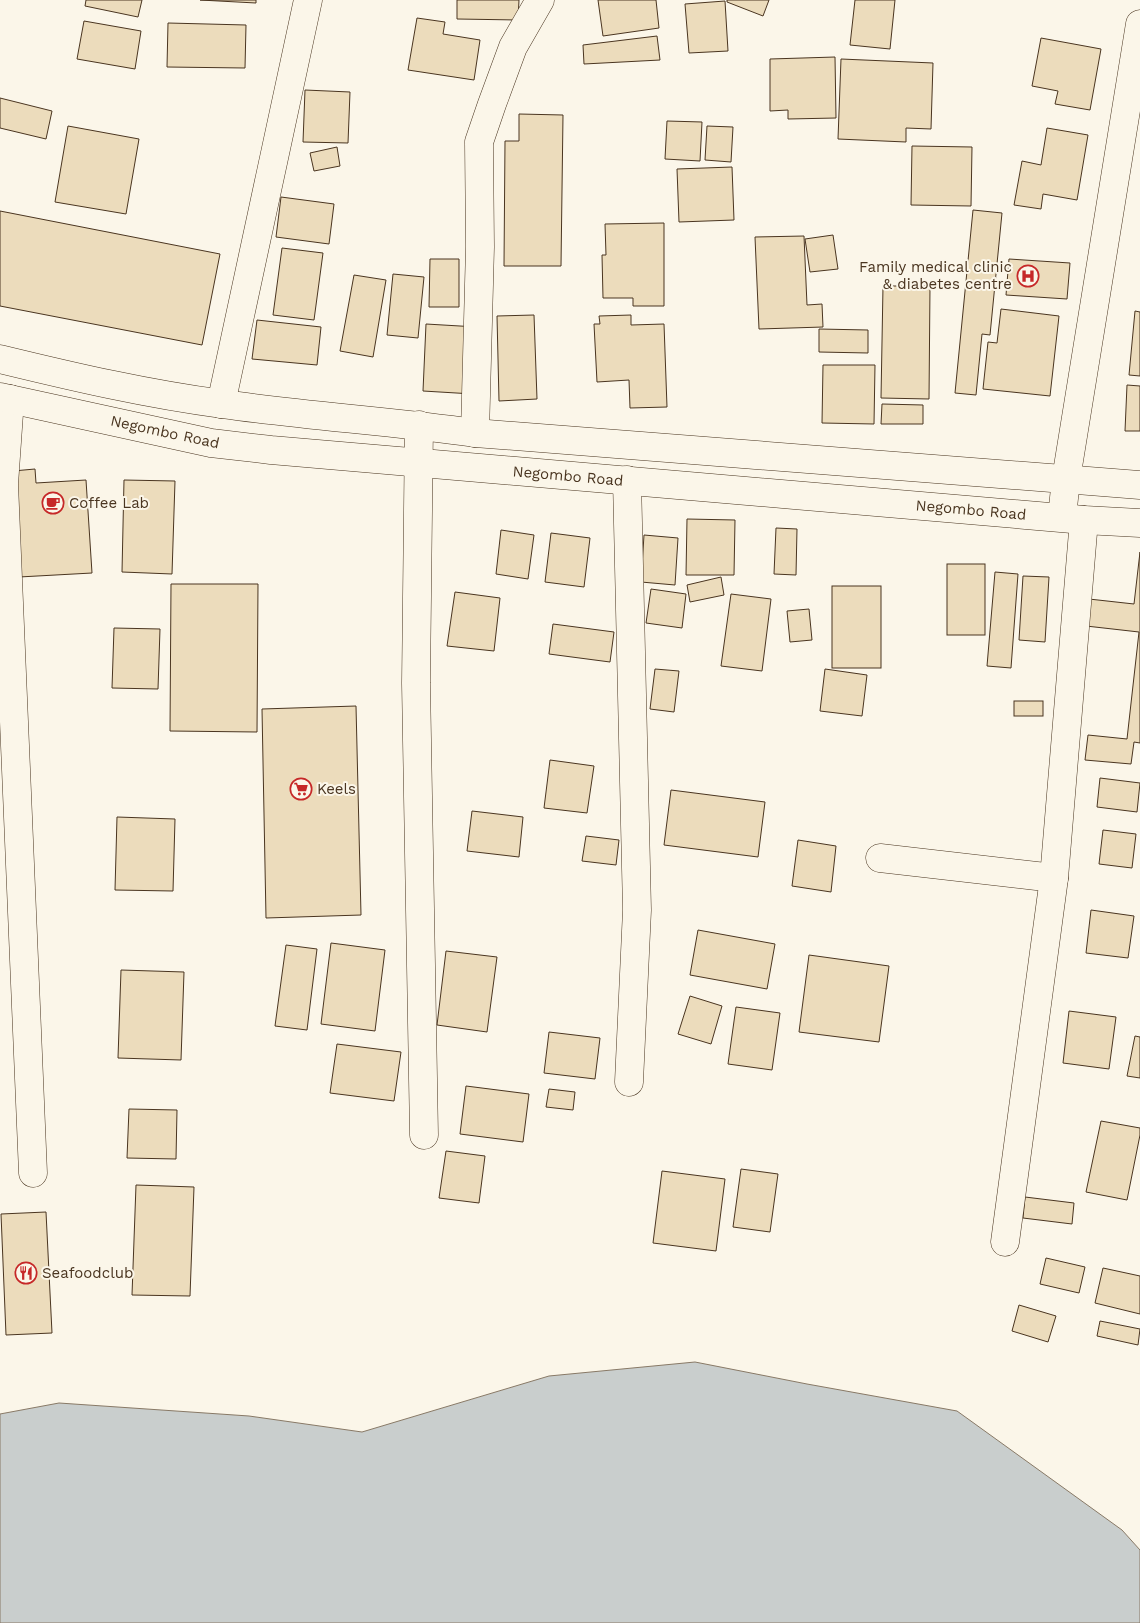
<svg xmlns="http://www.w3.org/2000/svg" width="1140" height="1623" viewBox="0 0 1140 1623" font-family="'Work Sans',sans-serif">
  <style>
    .water { fill: #c9cecd; stroke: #887966 }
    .building { fill: #ecdcbc; stroke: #4a3520 }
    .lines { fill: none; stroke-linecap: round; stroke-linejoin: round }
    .minor-casing { stroke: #4a3520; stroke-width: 29 }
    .tertiary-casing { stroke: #4a3520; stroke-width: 29 }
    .trunk-casing { stroke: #4a3520; stroke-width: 29 }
    .minor { stroke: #fbf6e9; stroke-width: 28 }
    .tertiary { stroke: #fbf6e9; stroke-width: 28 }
    .trunk { stroke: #fbf6e9; stroke-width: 28 }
    .labels { text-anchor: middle; stroke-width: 4; stroke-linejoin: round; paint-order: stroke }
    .poi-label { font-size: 15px; fill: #4a3520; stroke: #fbf6e9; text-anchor: start }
    .street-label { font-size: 15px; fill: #4a3520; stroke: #fbf6e9 }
  </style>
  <rect width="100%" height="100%" fill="#fbf6e9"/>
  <polygon class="water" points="695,1362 807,1384 957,1411 1122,1530 1140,1550 1140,1623 0,1623 0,1414 59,1403 249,1416 362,1432 549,1376"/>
  <g class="building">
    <polygon points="86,0 142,0 138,17 85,6"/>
    <polygon points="200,0 256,0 256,3"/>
    <polygon points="457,0 519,0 518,20 457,19"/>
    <polygon points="598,0 656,0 659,28 603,36"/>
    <polygon points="727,0 769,0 763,16 727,2"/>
    <polygon points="855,0 895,0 890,49 850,45"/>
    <polygon points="725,1 728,51 689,53 685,4"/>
    <polygon points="417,18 445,22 443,34 480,40 474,80 408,70"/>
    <polygon points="84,21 141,31 135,69 77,59"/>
    <polygon points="168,23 246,25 245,68 167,67"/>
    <polygon points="657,36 660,60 584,64 583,45"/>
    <polygon points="1041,38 1101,49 1090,110 1055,104 1058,91 1032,86"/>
    <polygon points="835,57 836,118 788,119 788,110 770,111 770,59"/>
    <polygon points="841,59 933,63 931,129 906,128 906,142 838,139"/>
    <polygon points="305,90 350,92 348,143 303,142"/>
    <polygon points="0,98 52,111 46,139 0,128"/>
    <polygon points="519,114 563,115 561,266 504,266 505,141 519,141"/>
    <polygon points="667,121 702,122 700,161 665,159"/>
    <polygon points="68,126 139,139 126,214 55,202"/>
    <polygon points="707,126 733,127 731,162 705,160"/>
    <polygon points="1047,128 1088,135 1077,200 1043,194 1041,209 1014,205 1022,161 1041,165"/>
    <polygon points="912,146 972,147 971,206 911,205"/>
    <polygon points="337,147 340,166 314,171 310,153"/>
    <polygon points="732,167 734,220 679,222 677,169"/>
    <polygon points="281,197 334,204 329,244 276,237"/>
    <polygon points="973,210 1002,213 990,335 982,334 976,395 955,393"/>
    <polygon points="0,211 220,254 202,345 0,306"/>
    <polygon points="664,223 664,306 633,306 633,298 603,298 602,255 606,255 605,224"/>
    <polygon points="833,235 838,269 810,272 805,239"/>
    <polygon points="804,236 807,305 822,304 823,327 759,329 755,237"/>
    <polygon points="282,248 323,253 314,320 273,315"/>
    <polygon points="430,259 459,259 459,307 429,307"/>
    <polygon points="1009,259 1070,263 1067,299 1006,295"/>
    <polygon points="393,274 424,277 418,338 387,335"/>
    <polygon points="354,275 386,280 373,357 340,351"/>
    <polygon points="883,286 930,286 929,399 881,398"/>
    <polygon points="1001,309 1059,316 1050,396 983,389 988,342 997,343"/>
    <polygon points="1135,311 1140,312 1140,376 1129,375"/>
    <polygon points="534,315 537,399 499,401 497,316"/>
    <polygon points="631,315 631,325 664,324 667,407 630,408 629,380 597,382 594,324 600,324 599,316"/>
    <polygon points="257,320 321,327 317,365 252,359"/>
    <polygon points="426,324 477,327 473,394 423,391"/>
    <polygon points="819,329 868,330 868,353 819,352"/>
    <polygon points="823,365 875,365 874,424 822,423"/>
    <polygon points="1127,385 1140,386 1140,431 1125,431"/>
    <polygon points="882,404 923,405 923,424 881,424"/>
    <polygon points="35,469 36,483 86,480 92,573 19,577 13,471"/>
    <polygon points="124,480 175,481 172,574 122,572"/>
    <polygon points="687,519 735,520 734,575 686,575"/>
    <polygon points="776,528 797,529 796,575 774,574"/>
    <polygon points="501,530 534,535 528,579 496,574"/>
    <polygon points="551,533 590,538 584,587 545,582"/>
    <polygon points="644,535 678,538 675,585 641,582"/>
    <polygon points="1140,552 1140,743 1134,742 1131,764 1085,760 1088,735 1127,739 1139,632 1086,626 1089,599 1134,604"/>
    <rect x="947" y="564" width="38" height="71"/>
    <polygon points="995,572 1018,574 1011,668 987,666"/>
    <polygon points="1023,576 1049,577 1045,642 1019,640"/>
    <polygon points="721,577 724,595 690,602 687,585"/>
    <polygon points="171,584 258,584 257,732 170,731"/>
    <rect x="832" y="586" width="49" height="82"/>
    <polygon points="651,589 686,594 682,628 646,623"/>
    <polygon points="455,592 500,598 494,651 447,646"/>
    <polygon points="731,594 771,599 762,671 721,666"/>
    <polygon points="809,609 812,640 790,642 787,611"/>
    <polygon points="553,624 614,632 610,662 549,654"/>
    <polygon points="114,628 160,629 158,689 112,688"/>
    <polygon points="655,669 679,671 674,712 650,709"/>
    <polygon points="825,669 867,675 862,716 820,711"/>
    <rect x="1014" y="701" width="29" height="15"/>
    <polygon points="356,706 361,915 266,918 262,709"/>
    <polygon points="550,760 594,766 587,813 544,808"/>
    <polygon points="1100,778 1140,783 1137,812 1097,807"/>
    <polygon points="671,790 765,802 758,857 664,845"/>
    <polygon points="472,811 523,817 519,857 467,851"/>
    <polygon points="117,817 175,819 173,891 115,890"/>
    <polygon points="1103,830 1136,834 1132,868 1099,864"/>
    <polygon points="586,836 619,840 616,865 582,861"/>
    <polygon points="798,840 836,846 831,892 792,886"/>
    <polygon points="1091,910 1134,916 1128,958 1086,953"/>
    <polygon points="698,930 775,944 767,989 690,975"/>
    <polygon points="331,943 385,950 375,1031 321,1024"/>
    <polygon points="286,945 317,949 307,1030 275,1026"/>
    <polygon points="446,951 497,957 487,1032 437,1025"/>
    <polygon points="809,955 889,966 879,1042 799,1032"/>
    <polygon points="121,970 184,972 181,1060 118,1058"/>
    <polygon points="690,996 722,1006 711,1044 678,1034"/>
    <polygon points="736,1007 780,1013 772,1070 728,1064"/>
    <polygon points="1069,1011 1116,1017 1109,1069 1063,1063"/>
    <polygon points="549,1032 600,1038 595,1079 544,1073"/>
    <polygon points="1135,1036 1140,1037 1140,1078 1127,1076"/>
    <polygon points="337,1044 401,1052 394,1101 330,1093"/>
    <polygon points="466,1086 529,1094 523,1142 460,1134"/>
    <polygon points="549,1089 575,1092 573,1110 546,1107"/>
    <polygon points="129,1109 177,1110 176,1159 127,1158"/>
    <polygon points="1101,1121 1140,1128 1140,1135 1127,1200 1086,1192"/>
    <polygon points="446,1151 485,1156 479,1203 439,1198"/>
    <polygon points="741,1169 778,1174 770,1232 733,1227"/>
    <polygon points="662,1171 725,1179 716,1251 653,1243"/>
    <polygon points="136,1185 194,1187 190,1296 132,1295"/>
    <polygon points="1025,1197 1074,1203 1072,1224 1023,1218"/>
    <polygon points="46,1212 52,1333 6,1335 1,1214"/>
    <polygon points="1046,1258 1085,1267 1079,1293 1040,1284"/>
    <polygon points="1103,1268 1140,1276 1140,1314 1095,1303"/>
    <polygon points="1019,1305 1056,1316 1048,1342 1012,1331"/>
    <polygon points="1100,1321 1140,1329 1138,1345 1097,1336"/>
  </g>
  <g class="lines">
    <g class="minor-casing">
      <g id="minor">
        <polyline points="10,399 4,484 33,1173"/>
        <polyline points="221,404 308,0"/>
        <polyline points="419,425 416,683 424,1135"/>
        <polyline points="475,433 480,247 479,142 492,104 513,47 540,0"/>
        <polyline points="627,480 637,910 629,1082"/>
        <polyline points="880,858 1054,878"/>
        <polyline points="1005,1242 1054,878 1084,520"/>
      </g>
    </g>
    <g class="tertiary-casing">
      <polyline id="tertiary" points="1062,517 1066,479 1140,24"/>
    </g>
    <g class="trunk-casing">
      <g id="trunk">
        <path d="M0,359c74,18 147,35 223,45 83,12 168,17 252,29l665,52"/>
        <polyline points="0,397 211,443 271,450 1084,520 1140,523"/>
      </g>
    </g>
    <use href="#minor" class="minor"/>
    <use href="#tertiary" class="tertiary"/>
    <use href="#trunk" class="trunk"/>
  </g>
  <defs>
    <g id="hospital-ring" transform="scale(1.125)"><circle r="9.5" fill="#fbf6e9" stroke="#c62828" stroke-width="1.5"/><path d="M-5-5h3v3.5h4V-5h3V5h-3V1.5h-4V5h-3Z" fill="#c62828"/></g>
    <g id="cafe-ring" transform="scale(1.125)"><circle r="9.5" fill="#fbf6e9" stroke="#c62828" stroke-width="1.5"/><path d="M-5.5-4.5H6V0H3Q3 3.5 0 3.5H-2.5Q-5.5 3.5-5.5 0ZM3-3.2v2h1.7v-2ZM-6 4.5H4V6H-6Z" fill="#c62828"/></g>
    <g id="supermarket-ring" transform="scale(1.125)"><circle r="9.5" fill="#fbf6e9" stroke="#c62828" stroke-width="1.5"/><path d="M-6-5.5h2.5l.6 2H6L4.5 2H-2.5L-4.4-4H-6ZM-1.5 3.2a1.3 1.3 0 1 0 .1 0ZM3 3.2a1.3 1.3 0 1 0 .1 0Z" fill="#c62828"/></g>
    <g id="restaurant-ring" transform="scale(1.125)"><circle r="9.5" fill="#fbf6e9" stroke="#c62828" stroke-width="1.5"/><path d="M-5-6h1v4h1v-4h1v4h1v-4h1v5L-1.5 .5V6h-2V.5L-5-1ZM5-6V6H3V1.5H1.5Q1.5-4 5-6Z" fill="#c62828"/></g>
  </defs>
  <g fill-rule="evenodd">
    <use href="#hospital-ring" x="1028" y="276"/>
    <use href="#cafe-ring" x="53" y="503"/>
    <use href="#supermarket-ring" x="301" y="789"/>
    <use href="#restaurant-ring" x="26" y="1273"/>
  </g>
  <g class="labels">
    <g class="poi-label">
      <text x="1012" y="272" text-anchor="end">Family medical clinic<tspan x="1012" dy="17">&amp; diabetes centre</tspan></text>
      <text x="69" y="508">Coffee Lab</text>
      <text x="317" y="794">Keels</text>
      <text x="42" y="1278">Seafoodclub</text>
    </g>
    <g class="street-label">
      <text transform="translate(165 432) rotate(12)" y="5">Negombo Road</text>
      <text transform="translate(568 476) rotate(5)" y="5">Negombo Road</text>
      <text transform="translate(971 510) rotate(5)" y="5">Negombo Road</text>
    </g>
  </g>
</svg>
